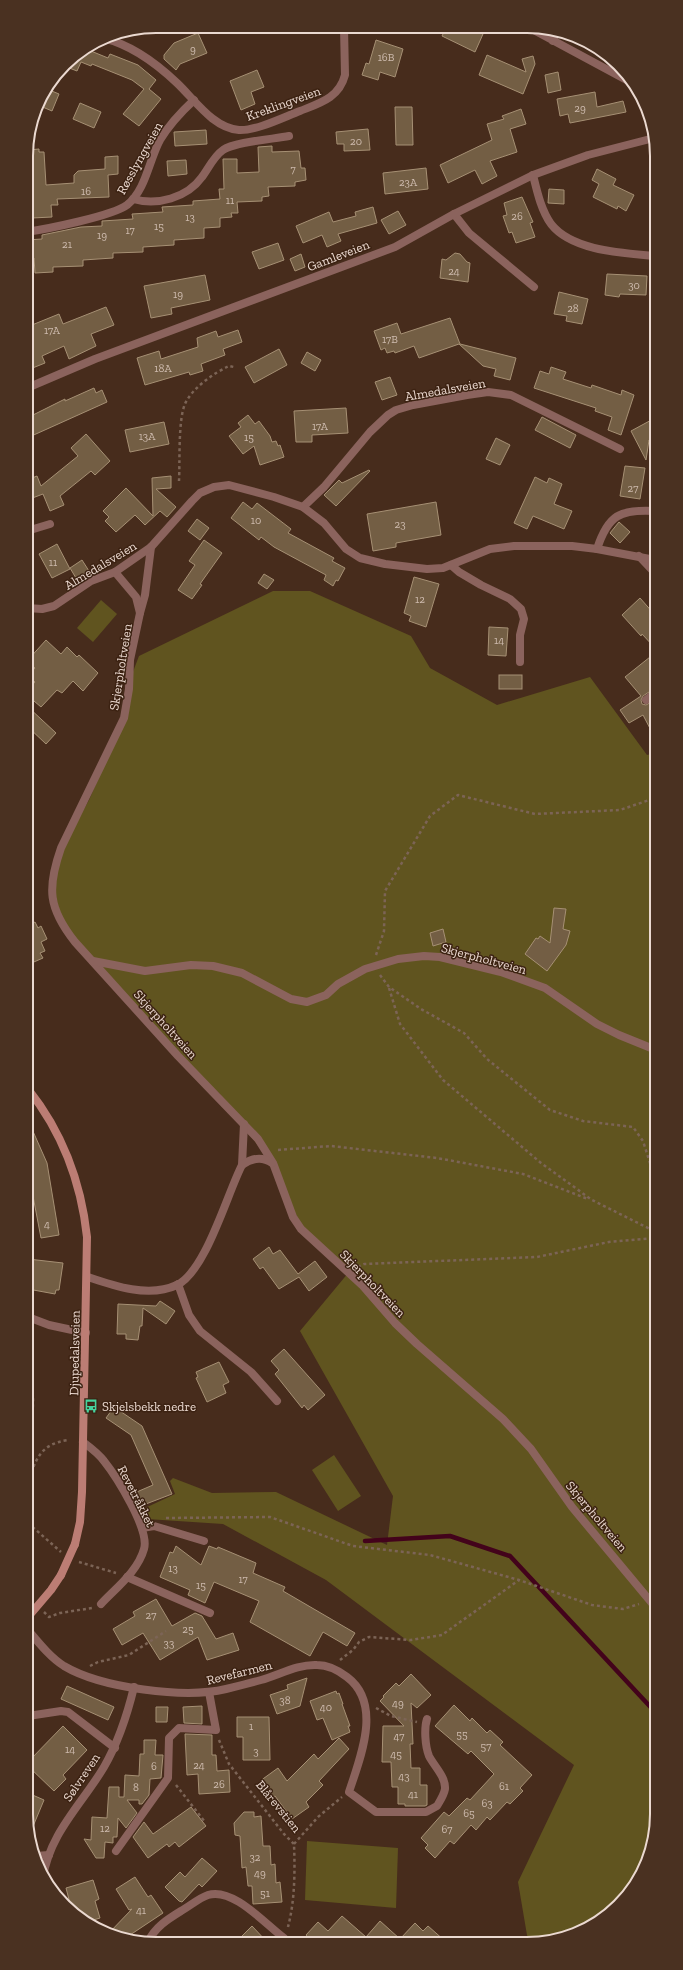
<svg xmlns="http://www.w3.org/2000/svg" width="683" height="1970" viewBox="0 0 683 1970" font-family="'Zilla Slab',serif">
  <style>
    .green { fill: #60541f }
    .lines { fill: none; stroke-linecap: round; stroke-linejoin: round }
    .stream { stroke: #43031b; stroke-width: 4.5 }
    .building { fill: #735e44; stroke: #a69074 }
    .path { stroke: #7c6456; stroke-width: 2.5; stroke-dasharray: 3 3; stroke-linecap: butt }
    .lane { stroke: #8b635d; stroke-width: 8 }
    .street { stroke: #8b635d; stroke-width: 8 }
    .secondary { stroke: #bc7d74; stroke-width: 8 }
    .secondary-bridge { stroke: #bc7d74; stroke-width: 8 }
    .labels { text-anchor: middle; stroke-width: 3; stroke-linejoin: round; paint-order: stroke }
    .number-label { font-size: 11px; fill: #cdbaad }
    .street-label { font-size: 13px; fill: #ebd9d0; stroke: #3c2212 }
    .poi-label { font-size: 13px; fill: #ebd9d0; stroke: #3c2212; text-anchor: start }
    .rim { fill: none; stroke: #ebd9d0; stroke-width: 2 }
  </style>
  <rect width="100%" height="100%" fill="#472c1c"/>
  <g class="green">
    <polygon points="273,591 310,591 411,636 430,668 497,705 590,677 647,755 655,753 657,1822 647,1863 625,1899 592,1926 552,1941 528,1941 518,1882 574,1765 326,1580 223,1524 147,1519 143,1509 175,1494 170,1481 173,1478 212,1493 276,1492 387,1545 393,1496 300,1331 349,1272 307,1237 270,1162 219,1093 198,1075 84,954 54,909 58,856 89,800 124,720 131,677 139,656"/>
    <polygon points="101,600 117,614 93,642 77,628"/>
    <polygon points="334,1455 361,1496 338,1511 312,1470"/>
    <polygon points="307,1841 398,1848 396,1908 305,1900"/>
  </g>
  <g class="lines">
    <polyline class="stream" points="365,1541 450,1536 510,1556 657,1714"/>
  </g>
  <g class="building">
    <polygon points="446,28 470,28 483,34 475,52 442,36"/>
    <polygon points="198,33 207,53 180,64 176,70 164,59 164,55 174,43"/>
    <polygon points="376,40 403,49 395,77 380,72 378,80 362,75 366,63 369,64"/>
    <polygon points="86,49 108,58 110,54 138,65 156,80 149,89 161,99 139,126 123,114 144,89 132,80 92,64 91,66 81,62 77,71 64,66 70,59"/>
    <polygon points="487,55 526,72 522,59 533,56 535,64 523,94 479,75"/>
    <polygon points="257,70 264,87 251,92 255,104 241,110 230,81"/>
    <polygon points="558,72 561,90 548,93 545,75"/>
    <polygon points="47,89 59,94 52,111 38,105 39,99"/>
    <polygon points="595,92 597,107 623,101 626,112 570,123 568,114 560,116 557,99"/>
    <polygon points="80,103 101,112 94,128 73,119"/>
    <polygon points="395,107 412,107 413,145 396,145"/>
    <polygon points="521,109 526,124 510,129 517,152 490,161 497,176 482,184 475,170 448,183 440,165 492,140 487,124 504,119 502,116"/>
    <polygon points="368,129 370,150 344,151 344,144 337,144 336,132"/>
    <polygon points="206,130 207,144 175,146 174,132"/>
    <polygon points="272,146 272,152 299,151 301,168 305,168 306,180 295,182 295,186 268,187 269,196 262,197 262,201 237,202 238,213 231,213 232,217 220,218 220,227 204,228 204,238 174,240 174,245 143,247 143,252 113,253 113,258 83,260 83,266 53,267 53,272 35,273 34,258 26,259 26,240 42,239 42,235 81,227 102,226 102,221 133,219 132,214 163,212 162,207 193,205 193,201 220,199 219,189 224,189 223,159 237,159 237,173 259,172 258,147"/>
    <polygon points="39,149 39,152 44,152 46,185 74,183 74,175 78,171 105,169 105,157 118,156 118,174 108,175 109,197 57,199 58,205 51,205 52,217 32,218 32,206 26,207 26,153 28,153 28,150"/>
    <polygon points="186,160 187,174 168,176 167,161"/>
    <polygon points="426,168 428,189 385,194 383,173"/>
    <polygon points="597,169 616,179 613,185 634,195 626,211 618,206 617,209 593,197 599,184 592,180"/>
    <polygon points="549,189 564,190 564,204 548,203"/>
    <polygon points="522,197 533,222 530,223 535,237 516,243 512,232 509,233 503,216 507,215 504,203"/>
    <polygon points="373,207 377,223 338,234 341,241 327,247 322,235 303,243 296,226 329,212 333,222 356,216 355,212"/>
    <polygon points="398,211 406,225 389,234 381,220"/>
    <polygon points="278,243 284,260 259,269 252,252"/>
    <polygon points="455,253 460,254 467,262 470,263 468,282 440,278 442,259 446,260"/>
    <polygon points="301,254 305,267 295,271 290,259"/>
    <polygon points="607,274 647,276 646,295 620,294 619,297 605,295"/>
    <polygon points="205,275 210,300 171,308 172,314 151,318 144,286"/>
    <polygon points="559,292 588,299 582,324 566,321 567,316 554,314"/>
    <polygon points="106,307 114,325 91,334 96,346 69,359 64,346 42,356 45,363 30,369 27,360 27,327 59,314 63,324"/>
    <polygon points="450,318 460,344 516,358 510,380 494,376 496,369 483,366 459,344 419,358 414,346 395,353 394,351 387,353 385,348 381,350 374,331 397,323 401,334"/>
    <polygon points="238,330 242,342 223,349 225,355 201,364 203,371 190,375 189,372 145,385 137,358 159,351 161,359 198,347 197,338 216,331 218,337"/>
    <polygon points="279,349 287,365 254,383 245,367"/>
    <polygon points="307,352 321,360 315,371 301,363"/>
    <polygon points="551,367 566,372 563,379 591,388 592,385 621,395 622,390 634,395 621,435 608,430 612,417 595,411 596,408 534,388 540,371 549,374"/>
    <polygon points="390,377 397,395 382,400 375,382"/>
    <polygon points="94,388 96,393 102,390 107,402 27,438 27,418 65,399 65,401"/>
    <polygon points="346,408 348,433 312,435 312,442 296,442 294,411"/>
    <polygon points="248,415 255,424 259,421 270,436 272,442 276,441 278,446 280,445 284,457 260,465 254,446 243,454 229,436 241,427 238,423"/>
    <polygon points="542,417 576,435 570,448 535,430"/>
    <polygon points="655,418 655,451 649,440 646,460 631,431"/>
    <polygon points="164,422 169,444 130,452 125,430"/>
    <polygon points="86,434 110,461 95,475 91,471 60,496 64,505 50,511 43,494 27,500 27,480 37,476 41,486 78,456 71,448"/>
    <polygon points="496,438 510,445 500,465 486,459"/>
    <polygon points="625,466 645,468 640,499 620,496"/>
    <polygon points="369,470 370,471 336,506 324,495 339,480 342,483"/>
    <polygon points="171,476 171,488 156,489 176,507 167,517 160,511 145,525 135,515 116,532 105,521 109,517 103,511 126,488 153,516 152,478"/>
    <polygon points="535,477 547,483 549,478 562,484 554,504 572,511 564,529 533,516 527,529 514,523"/>
    <polygon points="243,502 252,509 257,503 291,529 288,533 334,558 332,561 345,568 338,581 336,580 333,586 324,580 326,575 274,547 261,537 259,540 231,518"/>
    <polygon points="436,502 441,535 396,543 396,547 373,551 367,514"/>
    <polygon points="197,519 209,528 200,540 188,531"/>
    <polygon points="619,522 630,532 620,543 610,533"/>
    <polygon points="204,540 222,553 200,584 202,585 192,599 178,590 195,565 189,561"/>
    <polygon points="57,544 70,569 52,578 39,554"/>
    <polygon points="82,560 89,571 76,578 70,568"/>
    <polygon points="264,574 274,580 267,589 258,583"/>
    <polygon points="414,577 439,584 426,627 409,621 411,616 404,613"/>
    <polygon points="640,598 655,615 655,648 642,634 641,636 622,615"/>
    <polygon points="489,627 508,628 506,656 488,655"/>
    <polygon points="46,640 61,654 67,647 77,657 79,655 98,673 83,691 73,681 62,693 57,690 41,707 27,695 27,691 35,682 28,676 35,668 27,661"/>
    <polygon points="655,653 655,688 643,696 641,700 642,704 646,705 655,700 655,738 643,715 629,723 620,710 641,696 625,677"/>
    <rect x="499" y="675" width="23" height="14"/>
    <polygon points="27,706 56,733 46,744 27,726"/>
    <polygon points="554,908 566,909 563,929 570,931 566,945 547,971 525,954 536,938 538,939 540,936 550,943"/>
    <polygon points="35,922 38,928 41,926 47,939 41,942 45,951 40,953 43,958 27,965 27,926"/>
    <polygon points="443,929 446,942 433,946 430,933"/>
    <polygon points="28,1120 47,1163 59,1235 41,1238 28,1170"/>
    <polygon points="269,1247 273,1254 280,1250 298,1274 315,1261 327,1277 309,1291 299,1277 279,1289 263,1267 260,1269 253,1259"/>
    <polygon points="28,1259 63,1263 59,1290 56,1290 55,1294 28,1289"/>
    <polygon points="160,1301 175,1311 166,1324 143,1308 142,1326 140,1326 138,1340 126,1339 126,1334 117,1334 118,1304 156,1306"/>
    <polygon points="284,1349 325,1395 308,1410 304,1405 302,1408 275,1374 279,1370 271,1361"/>
    <polygon points="219,1362 229,1382 223,1385 226,1393 207,1402 196,1378 198,1377 196,1372"/>
    <polygon points="114,1407 142,1426 172,1494 138,1507 132,1494 153,1485 131,1435 106,1418"/>
    <polygon points="176,1546 201,1565 209,1546 217,1549 218,1547 256,1563 253,1573 285,1587 283,1591 355,1633 347,1646 323,1632 310,1656 250,1622 259,1601 214,1582 205,1603 188,1595 190,1590 160,1577 170,1552 173,1553"/>
    <polygon points="156,1599 172,1626 195,1613 202,1616 216,1639 233,1633 239,1650 207,1660 198,1637 160,1660 143,1633 122,1645 113,1629 135,1616 133,1612"/>
    <polygon points="411,1674 431,1695 417,1708 411,1703 413,1744 410,1744 411,1768 420,1768 420,1785 427,1785 427,1805 425,1806 405,1806 405,1804 398,1804 398,1787 392,1787 391,1762 382,1762 383,1726 404,1726 380,1701 384,1697 383,1696 396,1683 399,1686"/>
    <polygon points="307,1678 300,1706 277,1714 270,1695 288,1689 287,1685"/>
    <polygon points="67,1686 114,1707 108,1720 61,1699"/>
    <polygon points="336,1691 337,1694 339,1693 343,1704 342,1704 350,1726 348,1726 350,1732 332,1740 323,1718 317,1720 310,1701"/>
    <polygon points="454,1705 470,1721 472,1718 487,1733 490,1730 503,1742 500,1745 532,1775 520,1788 523,1791 510,1804 507,1802 490,1820 487,1817 476,1830 471,1825 454,1844 450,1841 435,1858 425,1848 428,1845 421,1838 444,1812 449,1816 467,1798 470,1800 494,1774 471,1751 468,1754 435,1726"/>
    <polygon points="202,1706 202,1724 184,1723 183,1707"/>
    <polygon points="156,1707 168,1707 167,1722 156,1722"/>
    <polygon points="237,1717 269,1717 270,1760 243,1760 243,1737 237,1737"/>
    <polygon points="63,1726 87,1750 63,1775 66,1779 54,1791 28,1766 28,1762"/>
    <polygon points="185,1734 212,1735 212,1755 216,1755 217,1771 229,1770 230,1792 199,1794 198,1774 187,1775"/>
    <polygon points="339,1738 349,1749 319,1781 323,1785 306,1802 309,1807 292,1819 275,1796 272,1798 260,1781 278,1768 287,1781 314,1754 318,1759"/>
    <polygon points="144,1740 156,1740 155,1755 163,1755 161,1778 150,1779 149,1795 142,1804 139,1804 139,1800 127,1800 137,1813 126,1828 118,1818 117,1837 113,1837 113,1843 105,1842 104,1858 96,1858 84,1839 91,1840 92,1817 107,1818 109,1787 119,1787 119,1797 124,1797 125,1775 139,1776 140,1754 144,1754"/>
    <polygon points="28,1793 44,1800 29,1836 28,1796"/>
    <polygon points="191,1807 206,1826 179,1847 175,1842 169,1847 167,1844 148,1858 133,1837 144,1822 153,1834"/>
    <polygon points="244,1812 254,1812 254,1817 261,1816 263,1846 270,1846 271,1865 275,1864 276,1883 280,1882 282,1902 253,1904 252,1886 248,1886 246,1867 242,1868 240,1836 235,1835 234,1823"/>
    <polygon points="202,1858 217,1871 202,1887 199,1884 182,1902 179,1901 165,1887 180,1872 185,1877"/>
    <polygon points="135,1877 148,1897 151,1895 163,1913 124,1939 108,1934 132,1909 129,1910 116,1889"/>
    <polygon points="93,1880 99,1899 95,1901 100,1918 87,1922 72,1911 66,1888"/>
    <polygon points="342,1916 366,1937 380,1921 400,1939 415,1923 423,1931 428,1926 445,1941 312,1942 306,1935 318,1922 328,1931"/>
    <polygon points="252,1926 267,1942 236,1942"/>
  </g>
  <g class="lines">
    <g class="path">
      <path d="M179,481c1,-19 -1,-61 6,-77 7,-16 29,-31 44,-38l5,1"/>
      <polyline points="376,955 384,931 385,891 430,816 458,795 535,814 620,810 655,798"/>
      <polyline points="380,975 389,987 421,1009 464,1033 487,1059 550,1110 583,1121 633,1127 643,1141 650,1163 656,1170"/>
      <polyline points="389,988 400,1024 443,1080 541,1163 592,1200 656,1232"/>
      <polyline points="278,1150 331,1146 437,1158 523,1174 588,1199"/>
      <polyline points="358,1267 364,1264 537,1257 609,1242 656,1238"/>
      <path d="M28,1375c9,21 4,42 0,64"/>
      <polyline points="28,1461 31,1469"/>
      <path d="M28,1484c7,-24 12,-40 40,-44"/>
      <polyline points="166,1518 270,1517 353,1546 430,1555 519,1580 592,1605 623,1609 639,1604"/>
      <polyline points="28,1523 61,1552"/>
      <polyline points="79,1562 116,1573"/>
      <polyline points="44,1612 49,1617 60,1613 92,1608"/>
      <polyline points="340,1660 353,1650 359,1642 369,1637 411,1640 442,1635 519,1580"/>
      <polyline points="90,1666 98,1662 129,1655 166,1631"/>
      <polyline points="376,1708 391,1716 417,1722"/>
      <path d="M219,1740l10,24 55,70 10,10c1,27 1,56 -6,83"/>
      <polyline points="176,1785 205,1822"/>
      <polyline points="294,1844 318,1817 342,1797"/>
    </g>
    <g class="lane">
      <path d="M533,175c4,16 8,35 18,49 21,27 72,29 104,32"/>
      <path d="M133,199c24,7 54,-1 69,-22 6,-8 12,-21 21,-27 11,-8 51,-11 66,-14"/>
      <polyline points="454,214 469,233 534,287"/>
      <polyline points="27,531 50,524"/>
      <polyline points="639,556 655,573"/>
      <polyline points="451,565 459,572 481,585 510,599 521,609 524,619 520,635 520,662"/>
      <polyline points="140,613 145,595 151,547"/>
      <polyline points="646,700 655,693"/>
      <polyline points="178,1284 189,1315 200,1331 251,1372 277,1401"/>
      <polyline points="142,1528 154,1526 204,1541"/>
      <polyline points="127,1577 210,1613"/>
      <polyline points="28,1716 61,1711 68,1712 115,1748"/>
      <polyline points="116,1851 168,1778 169,1738 179,1728 216,1730 209,1692"/>
      <polyline points="35,1856 49,1855"/>
      <path d="M148,1942c7,-15 20,-23 33,-31 9,-5 18,-13 27,-16 25,-8 57,29 76,43"/>
    </g>
    <g class="street">
      <polyline points="530,28 634,84"/>
      <path d="M103,38c29,7 53,25 74,45 18,17 36,45 62,47 17,1 45,-13 61,-19 20,-8 39,-13 45,-36l-1,-48"/>
      <polyline points="553,41 557,30"/>
      <path d="M26,232c21,-3 86,-16 101,-27 19,-15 22,-45 33,-65 9,-15 21,-28 34,-40"/>
      <polyline points="27,388 95,359 395,247 454,214 533,175 588,155 654,138"/>
      <polyline points="303,507 324,487 370,432 388,415 396,410 413,405 467,395 488,392 511,395 620,449"/>
      <path d="M597,549c11,-34 23,-40 58,-38"/>
      <path d="M115,572l21,25 4,16 -10,47 -1,29 -5,29 -63,130c-14,40 -13,60 14,94l103,114 80,83 15,24 20,54 8,12 61,56 33,38 22,21 86,75 28,30 41,58 84,101"/>
      <polyline points="27,608 42,609 54,606 91,581 115,572 151,547 192,501 200,493 214,487 229,485 274,497 303,507 324,523 346,549 360,558 385,564 427,569 443,568 490,549 514,546 572,546 597,549 655,560"/>
      <polyline points="93,961 145,971 191,965 213,966 242,973 291,999 307,1002 326,995 338,984 365,969 398,959 424,956 440,957 501,972 545,988 597,1024 619,1035 656,1050"/>
      <polyline points="242,1165 244,1124"/>
      <path d="M88,1277c26,9 61,21 89,8 29,-14 50,-91 65,-120 10,-7 20,-9 30,-2"/>
      <polyline points="28,1317 49,1325 86,1333"/>
      <path d="M83,1442c8,6 15,11 21,19 12,15 46,69 40,88 -6,22 -28,39 -43,55"/>
      <path d="M28,1630c11,13 22,27 36,36 37,22 121,33 162,23 12,-3 24,-6 35,-9 18,-5 37,-16 56,-15 11,0 21,5 30,12 36,27 13,81 2,115l27,20h50l11,-6c3,-5 7,-11 8,-17 1,-12 -11,-23 -16,-33 -4,-10 -5,-28 -2,-37"/>
      <path d="M43,1878c6,-44 39,-74 61,-111 15,-26 23,-51 30,-80"/>
    </g>
    <g class="secondary">
      <path d="M28,1089c35,44 53,92 59,148l-5,255 -2,30 -5,22"/>
      <polyline points="28,1617 51,1590 61,1575"/>
    </g>
    <polyline class="secondary-bridge" points="61,1575 75,1544"/>
  </g>
  <defs>
    <g id="bus-bare" transform="scale(1.08)"><path d="M-5-6H5V4H4V6H2V4H-2V6H-4V4H-5ZM-3.5-4V0h7V-4ZM-3.5 1.2v1.5H-2V1.2ZM2 1.2v1.5H3.5V1.2Z" fill="#46d49e" stroke="#3c2212" stroke-width="2.5" paint-order="stroke"/></g>
  </defs>
  <g fill-rule="evenodd">
    <use href="#bus-bare" x="91" y="1406"/>
  </g>
  <g class="labels">
    <g class="number-label">
      <text x="193" y="53">9</text>
      <text x="386" y="61">16B</text>
      <text x="580" y="112">29</text>
      <text x="356" y="145">20</text>
      <text x="293" y="173">7</text>
      <text x="408" y="186">23A</text>
      <text x="86" y="195">16</text>
      <text x="230" y="204">11</text>
      <text x="517" y="220">26</text>
      <text x="190" y="221">13</text>
      <text x="159" y="230">15</text>
      <text x="130" y="234">17</text>
      <text x="102" y="239">19</text>
      <text x="67" y="248">21</text>
      <text x="454" y="275">24</text>
      <text x="634" y="289">30</text>
      <text x="178" y="298">19</text>
      <text x="573" y="312">28</text>
      <text x="52" y="334">17A</text>
      <text x="390" y="343">17B</text>
      <text x="163" y="372">18A</text>
      <text x="320" y="430">17A</text>
      <text x="147" y="440">13A</text>
      <text x="249" y="441">15</text>
      <text x="633" y="492">27</text>
      <text x="256" y="524">10</text>
      <text x="400" y="528">23</text>
      <text x="53" y="566">11</text>
      <text x="420" y="603">12</text>
      <text x="499" y="644">14</text>
      <text x="47" y="1228">4</text>
      <text x="173" y="1572">13</text>
      <text x="243" y="1583">17</text>
      <text x="201" y="1589">15</text>
      <text x="151" y="1619">27</text>
      <text x="188" y="1633">25</text>
      <text x="169" y="1647">33</text>
      <text x="285" y="1704">38</text>
      <text x="398" y="1707">49</text>
      <text x="326" y="1711">40</text>
      <text x="251" y="1730">1</text>
      <text x="462" y="1738">55</text>
      <text x="399" y="1740">47</text>
      <text x="486" y="1750">57</text>
      <text x="70" y="1753">14</text>
      <text x="256" y="1755">3</text>
      <text x="396" y="1758">45</text>
      <text x="199" y="1769">24</text>
      <text x="154" y="1770">6</text>
      <text x="404" y="1780">43</text>
      <text x="219" y="1788">26</text>
      <text x="504" y="1790">61</text>
      <text x="136" y="1791">8</text>
      <text x="413" y="1798">41</text>
      <text x="487" y="1807">63</text>
      <text x="469" y="1817">65</text>
      <text x="105" y="1832">12</text>
      <text x="447" y="1833">67</text>
      <text x="255" y="1861">32</text>
      <text x="260" y="1877">49</text>
      <text x="265" y="1897">51</text>
      <text x="141" y="1914">41</text>
    </g>
    <g class="street-label">
      <text transform="translate(283 103) rotate(-20)" y="5">Kreklingveien</text>
      <text transform="translate(139 158) rotate(-61)" y="5">Røsslyngveien</text>
      <text transform="translate(338 255) rotate(-21)" y="5">Gamleveien</text>
      <text transform="translate(445 389) rotate(-10)" y="5">Almedalsveien</text>
      <text transform="translate(100 565) rotate(-31)" y="5">Almedalsveien</text>
      <text transform="translate(120 667) rotate(-81)" y="5">Skjerpholtveien</text>
      <text transform="translate(484 958) rotate(15)" y="5">Skjerpholtveien</text>
      <text transform="translate(166 1024) rotate(48)" y="5">Skjerpholtveien</text>
      <text transform="translate(373 1283) rotate(46)" y="5">Skjerpholtveien</text>
      <text transform="translate(74 1353) rotate(-89)" y="5">Djupedalsveien</text>
      <text transform="translate(137 1496) rotate(63)" y="5">Revetråkket</text>
      <text transform="translate(597 1516) rotate(50)" y="5">Skjerpholtveien</text>
      <text transform="translate(239 1672) rotate(-14)" y="5">Revefarmen</text>
      <text transform="translate(81 1777) rotate(-56)" y="5">Sølvreven</text>
      <text transform="translate(279 1806) rotate(51)" y="5">Blårevstien</text>
    </g>
    <g class="poi-label">
      <text x="102" y="1411">Skjelsbekk nedre</text>
    </g>
  </g>
  <path d="M0 0H683V1970H0ZM156 33H527A123 123 0 0 1 650 156V1814A123 123 0 0 1 527 1937H156A123 123 0 0 1 33 1814V156A123 123 0 0 1 156 33Z" fill="#4a3121" fill-rule="evenodd"/>
  <path class="rim" d="M156 33H527A123 123 0 0 1 650 156V1814A123 123 0 0 1 527 1937H156A123 123 0 0 1 33 1814V156A123 123 0 0 1 156 33Z"/>
</svg>
